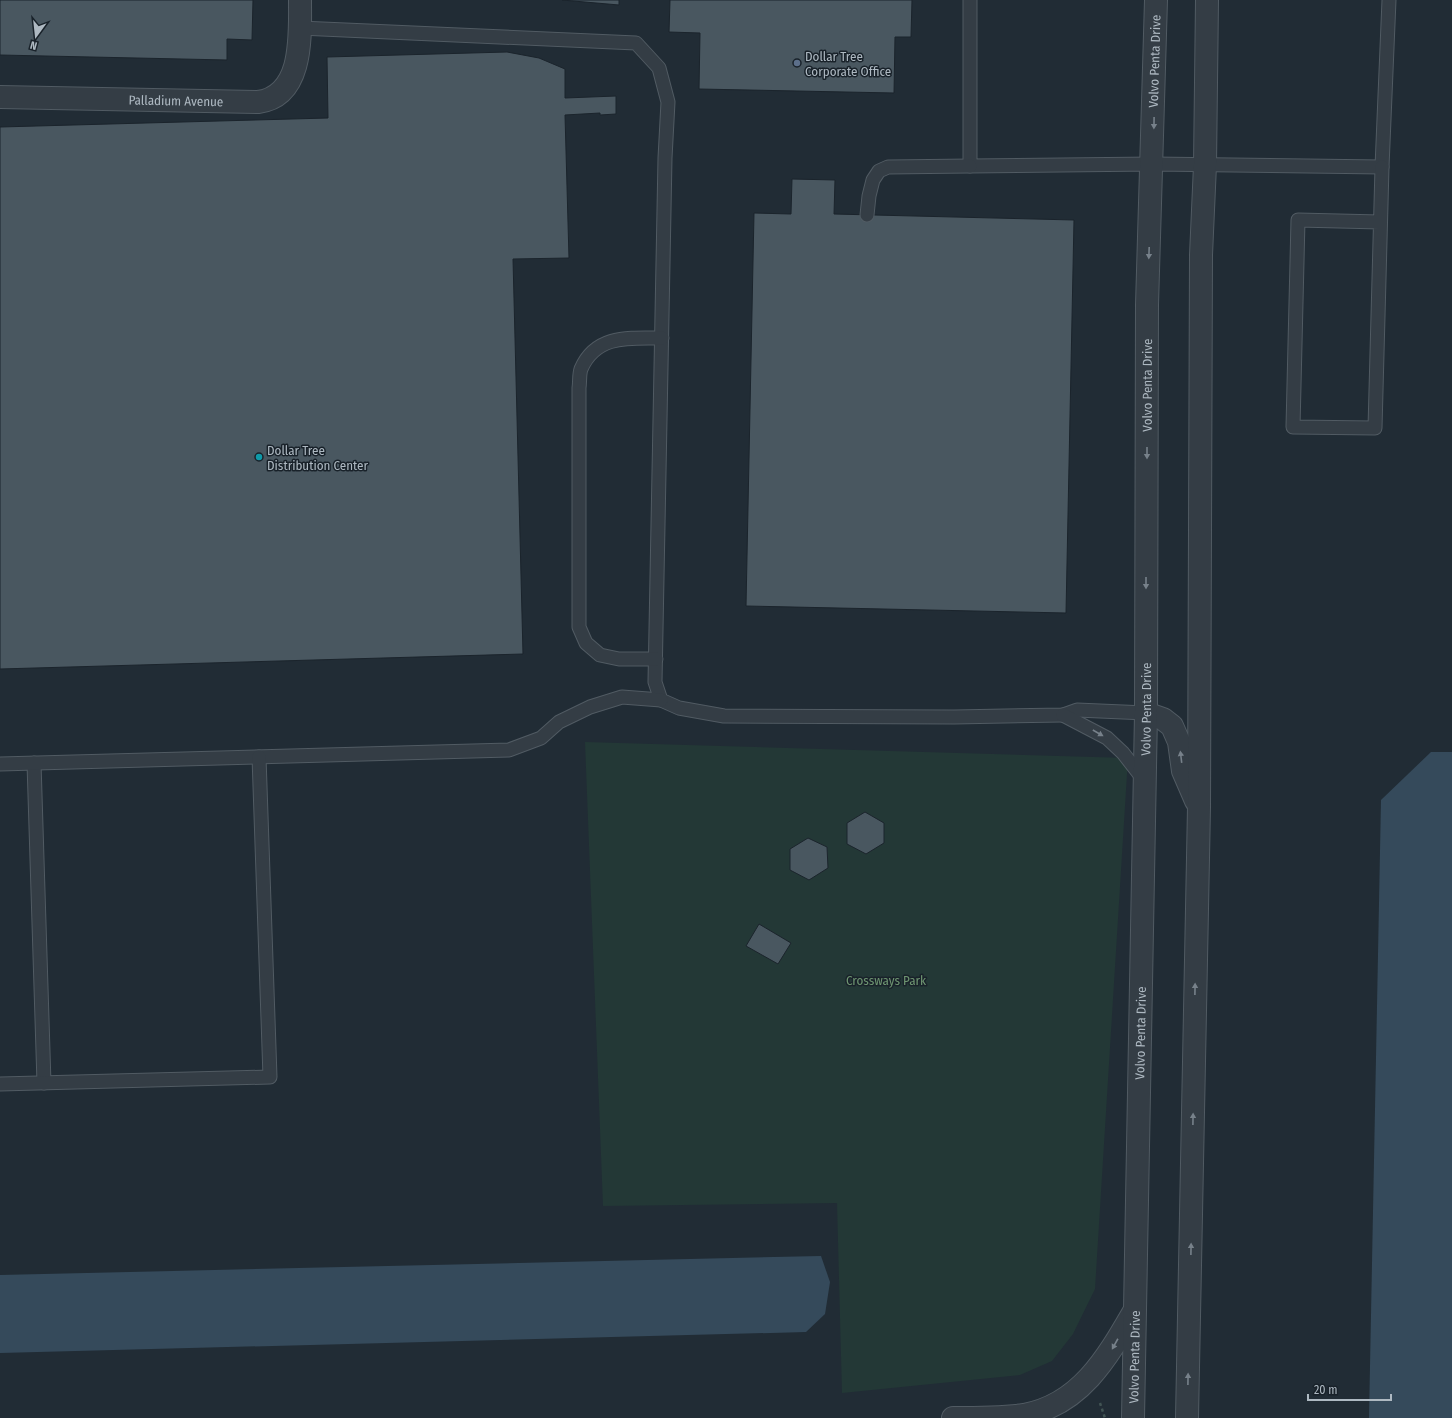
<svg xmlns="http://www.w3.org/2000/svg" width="1452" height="1418" viewBox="0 0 1452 1418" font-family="'Fira Sans Condensed',sans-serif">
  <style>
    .green { fill: #233836 }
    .water { fill: #354a5b }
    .building { fill: #495760; stroke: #1b242c }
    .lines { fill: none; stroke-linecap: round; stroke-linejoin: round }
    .service-casing { stroke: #515b63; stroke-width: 15 }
    .minor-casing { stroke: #515b63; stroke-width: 24 }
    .tertiary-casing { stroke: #515b63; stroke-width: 24 }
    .path { stroke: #425454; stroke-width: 2.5; stroke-dasharray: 3 3; stroke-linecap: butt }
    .service { stroke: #343d45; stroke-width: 13 }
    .minor { stroke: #343d45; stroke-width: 22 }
    .tertiary { stroke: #343d45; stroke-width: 22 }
    .oneway { fill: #77818a }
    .service-dot { fill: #5c6f8a; stroke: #19222a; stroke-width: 1.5 }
    .culture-dot { fill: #0f9aa8; stroke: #19222a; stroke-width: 1.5 }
    .labels { text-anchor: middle; stroke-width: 3; stroke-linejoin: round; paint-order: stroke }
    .poi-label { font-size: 13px; fill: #aeb9c2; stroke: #19222a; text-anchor: start }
    .street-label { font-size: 13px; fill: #aeb9c2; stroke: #19222a }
    .park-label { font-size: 13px; fill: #6f9672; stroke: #19222a }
  </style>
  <rect width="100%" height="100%" fill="#212c35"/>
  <polygon class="green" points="585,742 1128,758 1095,1289 1073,1334 1052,1361 1020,1375 842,1393 837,1203 603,1206"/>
  <g class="water">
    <polygon points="1431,752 1452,752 1452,1418 1369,1418 1381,800"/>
    <polygon points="821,1256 830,1282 825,1314 806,1332 0,1353 0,1275"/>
  </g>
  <g class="building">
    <polygon points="0,0 253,0 252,40 227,39 227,60 0,55"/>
    <polygon points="562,0 619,0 619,5"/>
    <polygon points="670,0 912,0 911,37 895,37 894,93 699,89 700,33 669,32"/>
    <polygon points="507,52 539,58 565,69 565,98 616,96 616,114 600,115 600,113 565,115 569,258 513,259 523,654 0,669 0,127 328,118 327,57"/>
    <polygon points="792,179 835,180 834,214 1074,220 1066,613 746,606 754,213 791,214"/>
    <polygon points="865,812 884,823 884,843 866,854 847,844 847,823"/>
    <polygon points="808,838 827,847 828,868 809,880 790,870 790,849"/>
    <polygon points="759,924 791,943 778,964 746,946"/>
  </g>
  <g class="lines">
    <g class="service-casing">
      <g id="service">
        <polyline points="970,0 970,166 1153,164 1382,167 1389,0"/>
        <polyline points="300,28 636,43 659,68 668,102 665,158 655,682 661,700 679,708 724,716 954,717 1063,715 1077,710 1146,713"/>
        <polyline points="867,215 869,196 873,180 879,171 888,167 970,166"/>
        <polyline points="1380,222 1298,220 1293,427 1375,428 1382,167"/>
        <path d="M656,659h-37l-19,-4 -14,-12 -7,-16v-239c1,-6 0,-13 2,-19 15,-35 49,-31 81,-31"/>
        <polyline points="1063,715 1107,738 1123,753 1144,780"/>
        <polyline points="34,763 44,1083"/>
        <polyline points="0,764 509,750 541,738 559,722 590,707 622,697 661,700"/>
        <polyline points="0,1084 270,1077 259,757"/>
      </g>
    </g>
    <g class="minor-casing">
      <g id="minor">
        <path id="s1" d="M0,97l258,5c46,-6 42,-67 42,-102"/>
      </g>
    </g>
    <g class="tertiary-casing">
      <g id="tertiary">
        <polyline points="1146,713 1163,719 1172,726 1179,742 1183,771 1196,801"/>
        <path d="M953,1418c23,0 48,0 71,-3 56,-10 83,-57 109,-102"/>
        <path id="s2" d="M1133,1418l13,-705 1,-408 9,-305"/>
        <polyline points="1187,1418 1199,807 1201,255 1205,165 1207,0"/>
      </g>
    </g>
    <polyline class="path" points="1100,1403 1105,1418"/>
    <use href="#service" class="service"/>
    <use href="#minor" class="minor"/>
    <use href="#tertiary" class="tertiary"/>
  </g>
  <defs><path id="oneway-solid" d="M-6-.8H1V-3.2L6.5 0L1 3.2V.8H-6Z"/></defs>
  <g class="oneway">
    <use href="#oneway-solid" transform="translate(1154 123) rotate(91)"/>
    <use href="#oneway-solid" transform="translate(1149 253) rotate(92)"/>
    <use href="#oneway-solid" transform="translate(1147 453) rotate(90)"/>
    <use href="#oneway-solid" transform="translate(1146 583) rotate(90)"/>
    <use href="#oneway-solid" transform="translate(1098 733) rotate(30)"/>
    <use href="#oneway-solid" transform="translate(1181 757) rotate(-97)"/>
    <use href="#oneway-solid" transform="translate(1195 989) rotate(-89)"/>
    <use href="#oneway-solid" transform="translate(1193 1119) rotate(-89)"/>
    <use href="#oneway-solid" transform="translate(1191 1249) rotate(-89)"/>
    <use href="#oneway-solid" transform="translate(1115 1344) rotate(119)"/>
    <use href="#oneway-solid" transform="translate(1188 1379) rotate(-89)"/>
  </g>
  <circle class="service-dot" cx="797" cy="63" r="4"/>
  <circle class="culture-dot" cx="259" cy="457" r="4"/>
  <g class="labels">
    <g class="poi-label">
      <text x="805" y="61">Dollar Tree<tspan x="805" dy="15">Corporate Office</tspan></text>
      <text x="267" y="455">Dollar Tree<tspan x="267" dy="15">Distribution Center</tspan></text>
    </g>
    <g class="street-label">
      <text dy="5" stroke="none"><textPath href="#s2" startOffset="1357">Volvo Penta Drive</textPath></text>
      <text dy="5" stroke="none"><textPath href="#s1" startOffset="176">Palladium Avenue</textPath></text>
      <text dy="5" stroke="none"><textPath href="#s2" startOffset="1033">Volvo Penta Drive</textPath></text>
      <text dy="5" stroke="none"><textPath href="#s2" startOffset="709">Volvo Penta Drive</textPath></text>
      <text dy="5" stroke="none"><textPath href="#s2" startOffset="385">Volvo Penta Drive</textPath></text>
      <text dy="5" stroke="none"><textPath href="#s2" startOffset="61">Volvo Penta Drive</textPath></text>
    </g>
    <g class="park-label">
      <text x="886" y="985">Crossways Park</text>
    </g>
  </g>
  <g transform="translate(36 36) rotate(195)" stroke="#19222a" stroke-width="3" paint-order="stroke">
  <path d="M0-3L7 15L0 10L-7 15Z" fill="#aeb9c2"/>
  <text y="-6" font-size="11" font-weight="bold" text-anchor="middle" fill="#aeb9c2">N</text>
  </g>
  <path d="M1308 1394v6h83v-6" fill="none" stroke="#aeb9c2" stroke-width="2"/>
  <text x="1314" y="1394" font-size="12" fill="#aeb9c2" stroke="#19222a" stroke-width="3" paint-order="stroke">20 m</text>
</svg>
